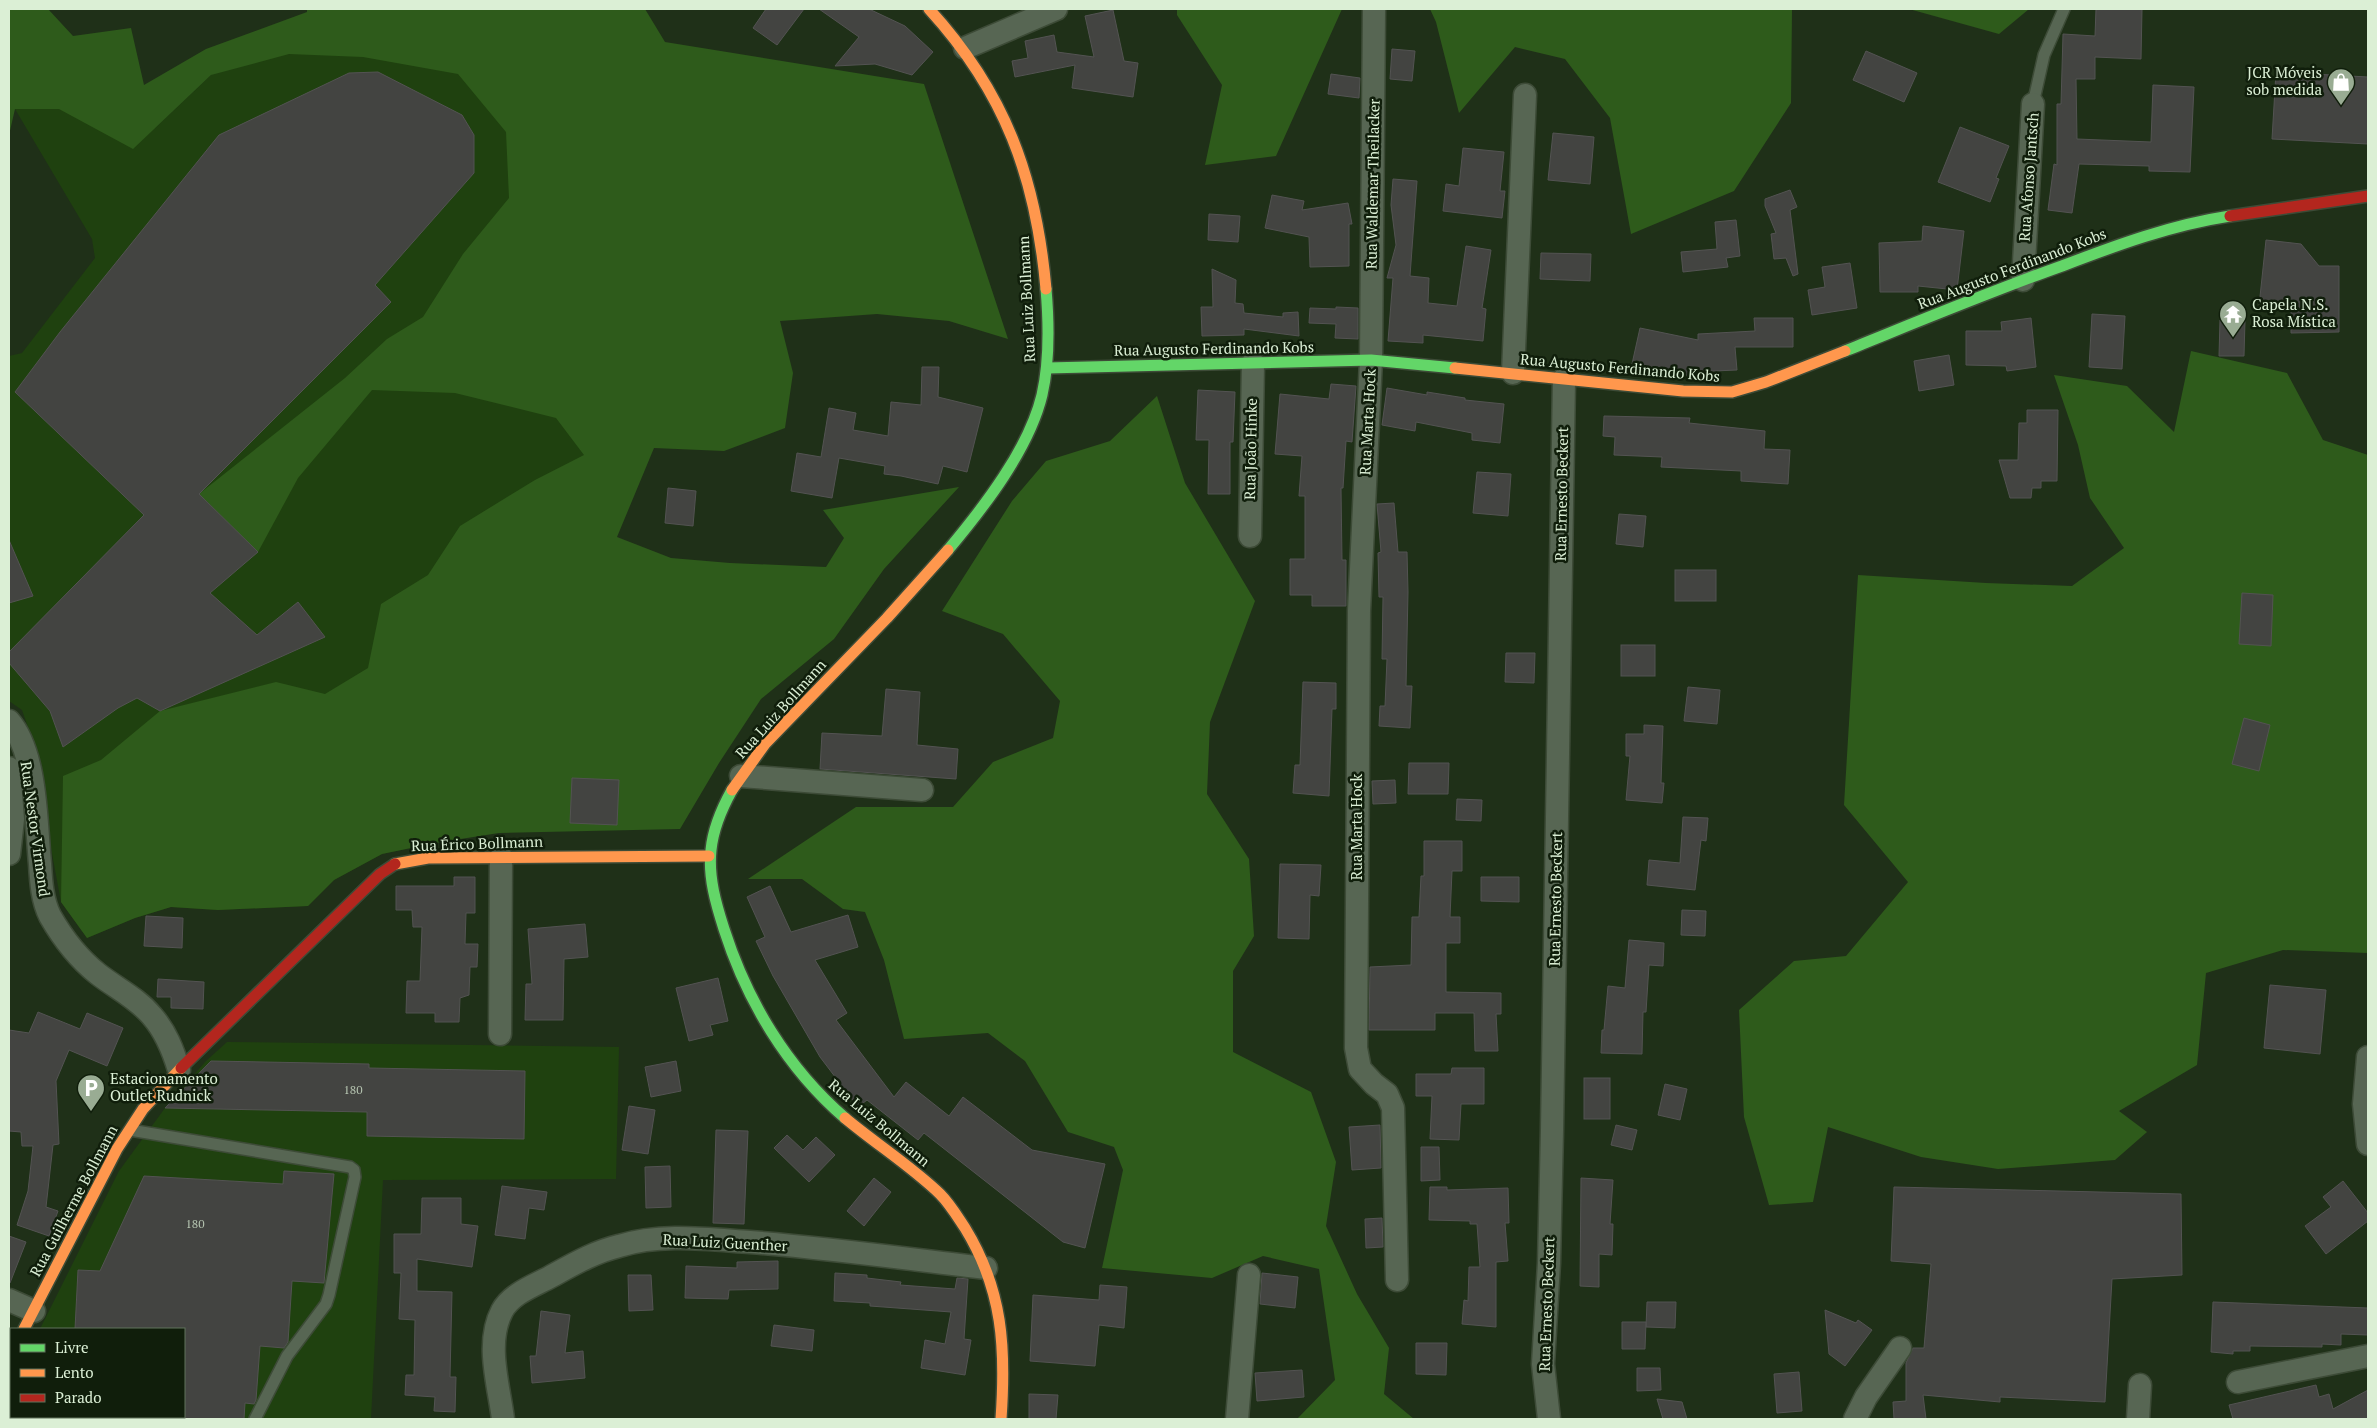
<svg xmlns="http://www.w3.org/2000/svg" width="2377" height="1428" viewBox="0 0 2377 1428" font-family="'PT Serif',serif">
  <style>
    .built { fill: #1f410f }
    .green { fill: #2e5b1b }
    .building { fill: #434441; stroke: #535352 }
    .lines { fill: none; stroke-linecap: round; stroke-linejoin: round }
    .lane-casing { stroke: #3d4b37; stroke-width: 14 }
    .street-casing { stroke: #3d4b37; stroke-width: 25 }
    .fast-casing { stroke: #3d4b37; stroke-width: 14 }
    .slow-casing { stroke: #3d4b37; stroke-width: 14 }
    .jam-casing { stroke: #3d4b37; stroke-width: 14 }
    .lane { stroke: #576653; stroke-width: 11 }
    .street { stroke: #576653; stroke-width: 22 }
    .fast { stroke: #63d668; stroke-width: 11 }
    .slow { stroke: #ff974d; stroke-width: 11 }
    .jam { stroke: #b3261e; stroke-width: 11 }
    .labels { text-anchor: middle; stroke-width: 5; stroke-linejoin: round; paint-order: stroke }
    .number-label { font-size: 12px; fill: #b5c4b0 }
    .poi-label { font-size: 15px; fill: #dbefd5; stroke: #101e0b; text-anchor: start }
    .street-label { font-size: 15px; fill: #dbefd5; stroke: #101e0b }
  </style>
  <rect width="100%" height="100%" fill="#1f3018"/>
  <g class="built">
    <polygon points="313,9 511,9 623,479 435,843 382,854 334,880 308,906 218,910 171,907 135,918 87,938 61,902 48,832 40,762 22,710 9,701 9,356 22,353 95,258 92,239 15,109 63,67 155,128 211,75"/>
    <polygon points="227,1042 619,1047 616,1179 383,1180 371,1419 97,1419 90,1417 184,1417 184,1329 40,1329 119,1171 165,1108 206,1061"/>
  </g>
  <g class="green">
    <polygon points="9,9 48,9 73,36 131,28 144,85 206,49 307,12 307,9 645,9 665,42 924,84 1008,339 949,321 877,314 780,321 793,373 785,428 724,451 654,448 617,537 671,558 730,563 826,567 844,538 823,510 959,487 884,569 834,639 761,699 719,763 680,829 499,833 435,843 382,854 334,880 308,906 218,910 171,907 135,918 87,938 61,902 63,776 101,760 160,711 276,682 325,694 368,668 381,604 428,575 460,526 535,480 584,455 556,418 455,393 372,390 298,478 258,552 199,494 345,378 387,339 423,317 463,254 509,198 506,132 458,74 363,57 289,54 211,75 133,149 59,109 15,109 9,135"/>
    <polygon points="1177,9 1342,9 1276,156 1205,165 1222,85 1177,15"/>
    <polygon points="1430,9 1792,9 1791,103 1734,191 1631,234 1610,118 1565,59 1515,47 1459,113 1436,22"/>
    <polygon points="1909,9 2029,9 1999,34"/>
    <polygon points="2191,351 2287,373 2323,440 2368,455 2368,953 2283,950 2206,973 2197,1065 2119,1111 2147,1132 2115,1160 1998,1169 1921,1157 1828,1127 1813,1202 1769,1205 1744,1117 1739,1010 1794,961 1846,956 1908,882 1844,805 1858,575 1986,583 2072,586 2124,548 2090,498 2078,445 2054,375 2127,386 2174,432"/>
    <polygon points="1157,396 1185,483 1255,601 1210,722 1207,794 1249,859 1254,936 1233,971 1233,1052 1311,1092 1336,1162 1326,1226 1357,1294 1389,1348 1384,1394 1414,1419 1297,1419 1335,1380 1319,1269 1263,1256 1212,1278 1102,1268 1123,1170 1114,1147 1068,1132 1025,1061 988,1033 904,1039 884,960 865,912 843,909 802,879 748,879 856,807 953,807 993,762 1053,738 1060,701 1003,634 942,611 1012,501 1046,461 1110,441"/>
  </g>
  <g class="building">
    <polygon points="766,9 804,9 777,45 753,28"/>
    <polygon points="819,9 869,9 905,26 933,52 912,75 875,64 835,66 859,37"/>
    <polygon points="2096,9 2142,9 2141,59 2095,57 2095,79 2076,79 2077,139 2151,142 2153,85 2194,87 2190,172 2149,171 2149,166 2079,164 2072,213 2048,210 2054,164 2057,165 2057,104 2061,104 2063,34 2095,36"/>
    <polygon points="1113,10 1124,61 1138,63 1133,97 1072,88 1075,65 1015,77 1012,61 1028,58 1025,41 1054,35 1057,52 1094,57 1085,16"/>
    <polygon points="1392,49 1415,51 1412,81 1390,79"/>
    <polygon points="1866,51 1917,73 1904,102 1853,80"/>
    <polygon points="378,72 462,115 474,135 474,173 375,285 391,302 199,494 258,552 210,593 257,635 298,602 325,637 160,711 137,698 118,708 63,747 50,711 9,663 9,652 144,515 15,392 60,332 219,135 349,73"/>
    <polygon points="2276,72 2368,77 2368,144 2272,139"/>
    <polygon points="1331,74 1360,78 1359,98 1328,94"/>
    <polygon points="1960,127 2009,146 1996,178 1999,179 1990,202 1938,182"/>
    <polygon points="1553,133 1594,137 1590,184 1548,180"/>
    <polygon points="1463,148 1504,152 1500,191 1505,191 1502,218 1443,211 1446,184 1459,186"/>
    <polygon points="1393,179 1417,181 1410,276 1429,278 1428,303 1457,306 1466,246 1491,250 1482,308 1486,309 1483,341 1423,335 1423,343 1388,341 1393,278 1387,278 1396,245 1391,205"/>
    <polygon points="1790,190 1797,207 1790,210 1798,274 1793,276 1786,258 1774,259 1771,234 1776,233 1765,206 1765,199"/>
    <polygon points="1272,195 1304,201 1302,210 1348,203 1352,224 1349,224 1349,266 1310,267 1309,237 1265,228"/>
    <polygon points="1209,214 1240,216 1238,242 1208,240"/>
    <polygon points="1736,220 1740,256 1726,258 1728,267 1683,272 1681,252 1717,249 1715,222"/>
    <polygon points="1923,226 1964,231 1957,290 1918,286 1918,292 1880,292 1879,243 1922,241"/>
    <polygon points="2266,240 2301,244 2319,266 2339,266 2339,332 2291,333 2291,309 2259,306"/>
    <polygon points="1541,253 1591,254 1590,281 1540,279"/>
    <polygon points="1850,263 1857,308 1812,315 1808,290 1825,287 1822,267"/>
    <polygon points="1212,269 1236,280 1235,303 1243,304 1244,313 1283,317 1283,313 1298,312 1299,336 1244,329 1244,335 1202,336 1201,307 1213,307"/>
    <polygon points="1336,307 1358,308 1358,339 1335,338 1336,324 1309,323 1310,308 1336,309"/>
    <polygon points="2092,314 2125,316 2122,369 2089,367"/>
    <polygon points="1754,318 1793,318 1793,347 1735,347 1737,370 1690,372 1691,376 1632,364 1640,328 1698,340 1698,334 1755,331"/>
    <polygon points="2031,318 2036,367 2007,371 2006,366 1966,365 1966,331 2002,331 2001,322"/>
    <polygon points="2220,320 2245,320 2244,356 2219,356"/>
    <polygon points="1949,355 1954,385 1919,391 1914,361"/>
    <polygon points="922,367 939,367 938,397 983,408 967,472 943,466 938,484 901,476 884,474 885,466 839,458 832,498 791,491 797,453 821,457 829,408 856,413 853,430 888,436 891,402 921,405"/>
    <polygon points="1331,384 1356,386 1352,442 1346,441 1343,488 1341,488 1342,560 1346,560 1346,606 1312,606 1312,595 1290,595 1290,559 1305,559 1305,496 1299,496 1302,456 1275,454 1280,394 1329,399"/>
    <polygon points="1387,388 1427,395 1427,392 1465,398 1465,400 1504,404 1500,443 1472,440 1472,433 1416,422 1415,431 1382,425"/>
    <polygon points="1198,390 1235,392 1233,442 1230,442 1230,494 1208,494 1209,440 1196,440"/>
    <polygon points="2027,410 2058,410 2057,481 2041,481 2041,488 2032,488 2031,498 2010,498 1999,460 2018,460 2019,423 2027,423"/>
    <polygon points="1604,416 1690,418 1689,423 1765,431 1764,449 1790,450 1788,484 1741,481 1741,471 1661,467 1662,457 1614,455 1615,437 1603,436"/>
    <polygon points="1477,472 1511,474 1508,516 1473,513"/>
    <polygon points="668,488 696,491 693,526 665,523"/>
    <polygon points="1394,503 1398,552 1407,552 1408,592 1406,686 1412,686 1410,728 1379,726 1380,706 1385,706 1387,659 1382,659 1383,597 1379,597 1378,553 1381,552 1377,504"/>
    <polygon points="1619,514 1646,516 1643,547 1616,544"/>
    <polygon points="9,540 33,596 9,603"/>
    <rect x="1675" y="570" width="41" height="31"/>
    <polygon points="2242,593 2273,595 2271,646 2239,644"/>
    <rect x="1621" y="645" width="34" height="31"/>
    <polygon points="1506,653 1535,653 1534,683 1505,682"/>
    <polygon points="1303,682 1336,683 1336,709 1332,709 1329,796 1293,793 1295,765 1300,765"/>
    <polygon points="1688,687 1720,690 1717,724 1684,721"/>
    <polygon points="886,689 920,692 917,745 958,749 956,779 820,769 822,733 882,736"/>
    <polygon points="2244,718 2270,725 2259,771 2232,764"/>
    <polygon points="1644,725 1663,726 1661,783 1664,783 1662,803 1626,800 1630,756 1626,756 1626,734 1644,734"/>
    <polygon points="1409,763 1449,763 1448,794 1408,794"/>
    <polygon points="572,778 619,780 617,825 570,823"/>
    <polygon points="1395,780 1396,803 1373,804 1372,781"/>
    <polygon points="1457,799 1482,800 1481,821 1456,820"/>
    <polygon points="1683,817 1708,818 1706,841 1701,840 1695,890 1647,885 1649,860 1680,863"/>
    <polygon points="1424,841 1462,841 1462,871 1452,871 1450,917 1460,917 1460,943 1446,943 1446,992 1501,993 1501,1014 1496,1014 1498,1051 1475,1051 1474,1013 1435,1013 1435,1030 1369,1030 1370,967 1411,965 1412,917 1419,917 1421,876 1424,876"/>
    <polygon points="1280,864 1321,865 1319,896 1310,895 1309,939 1278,938"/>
    <polygon points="454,877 475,877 475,913 466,913 465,944 478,944 477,967 470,967 469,995 460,998 459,1022 435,1022 435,1013 406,1013 407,981 420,981 422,927 413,927 412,910 396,910 396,886 454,886"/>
    <polygon points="1481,877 1519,877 1519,902 1481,901"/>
    <polygon points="770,886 791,932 848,915 858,947 815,960 847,1013 836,1020 894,1097 906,1082 949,1116 963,1097 1032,1150 1105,1164 1085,1248 1063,1242 924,1133 918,1140 867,1100 858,1107 820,1057 773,976 756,941 765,937 747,897"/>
    <polygon points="1682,910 1706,911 1705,936 1681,935"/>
    <polygon points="146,916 183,918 182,948 144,946"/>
    <polygon points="585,924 588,957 564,959 563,1020 525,1020 526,984 532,984 528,929"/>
    <polygon points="1629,940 1664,943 1663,966 1649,965 1646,1012 1643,1012 1642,1054 1601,1053 1602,1030 1604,1030 1608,986 1625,988"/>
    <polygon points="718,978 728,1021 710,1025 713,1035 689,1041 676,988"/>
    <polygon points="158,979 204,982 203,1009 171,1008 171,997 157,997"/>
    <polygon points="2270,985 2326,990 2320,1054 2264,1048"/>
    <polygon points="38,1012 80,1029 87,1013 123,1028 107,1066 69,1050 56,1081 59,1144 53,1145 46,1207 58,1211 49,1236 17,1225 28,1191 33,1146 22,1146 21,1132 9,1131 9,1030 29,1033"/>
    <polygon points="211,1061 369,1064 369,1068 525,1071 524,1139 367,1136 367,1112 165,1108"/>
    <polygon points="676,1061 681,1091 651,1097 645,1067"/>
    <polygon points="1452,1068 1484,1068 1484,1104 1461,1104 1459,1140 1430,1139 1432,1096 1416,1096 1416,1074 1451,1074"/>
    <rect x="1584" y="1078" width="26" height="41"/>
    <polygon points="1665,1084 1687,1089 1680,1120 1658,1115"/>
    <polygon points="629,1106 655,1110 648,1154 622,1150"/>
    <polygon points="1380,1125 1381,1168 1352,1170 1349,1127"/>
    <polygon points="1616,1125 1637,1130 1632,1150 1611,1145"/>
    <polygon points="716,1130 748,1131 744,1224 713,1223"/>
    <polygon points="787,1135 803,1150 816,1137 835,1155 809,1182 774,1148"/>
    <polygon points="1421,1147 1439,1147 1440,1180 1421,1181"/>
    <polygon points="670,1166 671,1207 646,1208 645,1167"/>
    <polygon points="284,1171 334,1174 324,1283 292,1281 288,1342 284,1348 260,1346 256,1400 254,1404 245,1403 244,1419 184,1419 184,1329 75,1329 78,1270 100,1271 144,1176 283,1184"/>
    <polygon points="874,1178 891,1192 864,1226 847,1211"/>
    <polygon points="1581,1178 1613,1180 1610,1224 1613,1224 1612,1255 1599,1254 1599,1287 1580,1286"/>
    <polygon points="2343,1181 2368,1213 2368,1221 2326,1254 2305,1226 2331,1207 2323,1197"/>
    <polygon points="502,1186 547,1192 544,1210 529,1208 525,1239 495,1235"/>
    <polygon points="1430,1187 1447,1187 1447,1190 1508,1188 1509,1223 1505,1223 1508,1261 1496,1262 1496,1327 1462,1324 1464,1300 1468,1301 1469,1267 1480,1267 1477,1224 1470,1224 1470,1221 1429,1220"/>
    <polygon points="1894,1187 2181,1194 2182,1275 2112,1279 2105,1402 2000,1397 2000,1402 1923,1395 1926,1419 1894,1419 1893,1402 1906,1401 1906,1363 1913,1348 1924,1348 1931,1264 1891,1261"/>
    <polygon points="422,1198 461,1198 461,1224 478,1226 472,1267 417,1259 417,1291 452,1292 450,1377 456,1377 455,1412 434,1411 435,1397 405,1395 406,1375 414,1375 415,1320 399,1319 401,1273 394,1273 394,1234 421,1234"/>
    <polygon points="1382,1218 1383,1247 1366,1248 1365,1219"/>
    <polygon points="9,1236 26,1242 10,1283 9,1283"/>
    <polygon points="778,1261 778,1289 729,1290 728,1299 685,1298 686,1266 737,1268 737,1262"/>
    <polygon points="835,1273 867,1275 867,1278 901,1282 900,1285 955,1289 957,1278 968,1279 964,1339 971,1340 965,1375 921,1368 925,1340 945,1344 951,1312 870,1306 870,1303 834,1301"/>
    <polygon points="1262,1273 1298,1277 1295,1308 1260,1304"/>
    <polygon points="628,1275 651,1275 653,1310 629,1311"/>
    <polygon points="1100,1285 1127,1287 1124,1328 1099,1325 1095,1366 1030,1361 1033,1295 1099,1300"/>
    <polygon points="1647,1302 1676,1302 1675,1328 1646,1327"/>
    <polygon points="2213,1302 2368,1308 2368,1335 2341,1334 2341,1345 2322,1344 2322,1347 2250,1346 2250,1351 2233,1351 2233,1354 2211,1352"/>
    <polygon points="1825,1310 1856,1323 1858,1320 1872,1330 1845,1366 1829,1354"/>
    <polygon points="541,1311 570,1315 565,1353 583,1351 585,1378 532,1383 530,1356 536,1356"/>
    <polygon points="1622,1322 1646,1322 1645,1349 1622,1349"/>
    <polygon points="774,1325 814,1330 812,1351 771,1346"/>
    <polygon points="1416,1343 1447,1343 1446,1375 1416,1374"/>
    <polygon points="1637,1368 1660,1368 1661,1390 1637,1391"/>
    <polygon points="1302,1370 1304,1397 1257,1401 1255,1373"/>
    <polygon points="1799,1372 1802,1411 1777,1413 1774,1374"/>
    <polygon points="2316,1385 2319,1397 2329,1394 2333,1409 2368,1390 2368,1419 2233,1419 2229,1405"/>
    <polygon points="1029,1394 1058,1395 1056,1419 1029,1419"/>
    <polygon points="1657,1399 1682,1402 1687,1419 1663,1419"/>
  </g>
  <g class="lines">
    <g class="lane-casing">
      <g id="lane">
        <polyline points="2033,104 2044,55 2064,9"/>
        <polyline points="130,1130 350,1167 354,1170 355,1177 329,1295 326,1304 287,1356 255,1419"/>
        <polyline points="9,1377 11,1378"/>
        <polyline points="120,1417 127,1419"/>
      </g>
    </g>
    <g class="street-casing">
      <g id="street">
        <polyline points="1374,9 1371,360 1359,611 1356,1048 1360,1069 1374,1084 1387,1094 1393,1108 1397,1280"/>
        <polyline points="965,48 1056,9"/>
        <polyline points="2023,280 2033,104"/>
        <polyline points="1513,373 1525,95"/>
        <polyline points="1250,536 1253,363"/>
        <path d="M9,721c28,32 27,102 31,143 1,17 2,36 10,52 12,21 29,43 48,58 18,14 39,24 54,42 14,16 21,34 27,54"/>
        <polyline points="9,768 13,819 9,854"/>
        <polyline points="741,776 922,790"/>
        <polyline points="500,1034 501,857"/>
        <polyline points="2368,1057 2364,1104 2368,1144"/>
        <polyline points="9,1300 34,1311"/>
        <polyline points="2238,1382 2368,1356"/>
        <path d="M503,1419c-4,-33 -18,-76 -1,-108 9,-17 31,-25 48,-34 22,-12 44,-25 69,-31 42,-13 87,-7 131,-4 79,6 158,17 236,26"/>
        <polyline points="1237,1419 1249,1275"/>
        <polyline points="1549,1419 1543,1364 1549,1263 1552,1130 1564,379"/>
        <polyline points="1855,1419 1866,1397 1900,1348"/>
        <polyline points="2138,1419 2140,1385"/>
      </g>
    </g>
    <g class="fast-casing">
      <g id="fast">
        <path d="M1845,351c72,-29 144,-59 217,-85 55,-21 109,-41 168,-50"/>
        <polyline points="1047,368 1371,360 1455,368"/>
        <path d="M948,550c36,-43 81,-101 94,-155 8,-35 7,-71 4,-106"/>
        <path d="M732,790c-10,18 -19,39 -21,60 -3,27 5,54 13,79 23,72 63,139 121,189"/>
      </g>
    </g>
    <g class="slow-casing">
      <g id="slow">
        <path d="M929,9c76,83 107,168 117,280"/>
        <polyline points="1455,368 1683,391 1732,392 1766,382 1845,351"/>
        <polyline points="732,790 765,744 887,618 948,550"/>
        <polyline points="395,864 428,858 709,856"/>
        <path d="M845,1118c31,26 66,48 95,76 10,10 17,22 25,34 38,62 41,120 36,191"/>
        <polyline points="24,1329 117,1149 143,1109 181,1068"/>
        <polyline points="9,1358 11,1353"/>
      </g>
    </g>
    <g class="jam-casing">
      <g id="jam">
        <polyline points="2230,216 2368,196"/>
        <polyline points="181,1068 380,874 395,864"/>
      </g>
    </g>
    <use href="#lane" class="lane"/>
    <use href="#street" class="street"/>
    <use href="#fast" class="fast"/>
    <use href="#slow" class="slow"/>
    <use href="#jam" class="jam"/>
  </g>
  <defs>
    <g id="shop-pin" transform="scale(1.4375)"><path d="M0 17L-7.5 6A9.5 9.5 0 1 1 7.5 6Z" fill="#99ac93" stroke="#101e0b"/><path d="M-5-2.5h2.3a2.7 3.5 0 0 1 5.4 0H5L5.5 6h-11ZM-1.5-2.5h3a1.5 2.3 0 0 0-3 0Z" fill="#fff"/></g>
    <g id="temple-pin" transform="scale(1.4375)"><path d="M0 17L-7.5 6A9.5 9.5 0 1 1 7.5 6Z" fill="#99ac93" stroke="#101e0b"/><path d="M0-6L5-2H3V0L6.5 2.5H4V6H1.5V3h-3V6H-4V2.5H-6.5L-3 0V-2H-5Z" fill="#fff"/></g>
    <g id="parking-pin" transform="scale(1.4375)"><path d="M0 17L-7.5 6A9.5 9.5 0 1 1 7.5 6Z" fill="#99ac93" stroke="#101e0b"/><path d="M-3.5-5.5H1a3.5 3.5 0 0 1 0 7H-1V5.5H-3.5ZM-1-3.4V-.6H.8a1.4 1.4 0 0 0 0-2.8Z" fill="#fff"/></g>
  </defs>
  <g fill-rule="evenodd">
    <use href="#shop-pin" x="2341" y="82"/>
    <use href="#temple-pin" x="2233" y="314"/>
    <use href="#parking-pin" x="91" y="1088"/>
  </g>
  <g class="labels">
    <g class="number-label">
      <text x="353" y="1094">180</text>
      <text x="195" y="1228">180</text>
    </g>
    <g class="poi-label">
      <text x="2322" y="78" text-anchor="end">JCR Móveis<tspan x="2322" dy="17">sob medida</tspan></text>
      <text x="2252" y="310">Capela N.S.<tspan x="2252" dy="17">Rosa Mística</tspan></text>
      <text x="110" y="1084">Estacionamento<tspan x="110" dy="17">Outlet Rudnick</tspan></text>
    </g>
    <g class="street-label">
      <text transform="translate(2029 177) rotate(-86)" y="5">Rua Afonso Jantsch</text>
      <text transform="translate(1373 184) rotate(-89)" y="5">Rua Waldemar Theilacker</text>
      <text transform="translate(2012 269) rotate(-21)" y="5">Rua Augusto Ferdinando Kobs</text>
      <text transform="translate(1027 299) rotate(-93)" y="5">Rua Luiz Bollmann</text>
      <text transform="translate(1214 349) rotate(-1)" y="5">Rua Augusto Ferdinando Kobs</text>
      <text transform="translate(1620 368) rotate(5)" y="5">Rua Augusto Ferdinando Kobs</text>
      <text transform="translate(1368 422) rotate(-87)" y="5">Rua Marta Hock</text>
      <text transform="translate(1251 449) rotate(-89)" y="5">Rua João Hinke</text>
      <text transform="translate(1562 494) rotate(-89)" y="5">Rua Ernesto Beckert</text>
      <text transform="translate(781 709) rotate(-48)" y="5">Rua Luiz Bollmann</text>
      <text transform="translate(1357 827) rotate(-90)" y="5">Rua Marta Hock</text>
      <text transform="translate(35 829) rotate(82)" y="5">Rua Nestor Virmond</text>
      <text transform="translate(477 844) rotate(-2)" y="5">Rua Érico Bollmann</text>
      <text transform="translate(1556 899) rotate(-89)" y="5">Rua Ernesto Beckert</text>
      <text transform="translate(879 1123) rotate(40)" y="5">Rua Luiz Bollmann</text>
      <text transform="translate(74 1201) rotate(-62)" y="5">Rua Guilherme Bollmann</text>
      <text transform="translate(725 1243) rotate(3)" y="5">Rua Luiz Guenther</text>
      <text transform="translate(1547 1304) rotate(-88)" y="5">Rua Ernesto Beckert</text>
    </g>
  </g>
  <rect width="2377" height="1428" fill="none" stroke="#dbefd5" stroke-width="20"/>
  <rect x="10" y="1328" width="175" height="90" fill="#101e0b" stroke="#61725c"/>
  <rect x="20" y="1344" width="25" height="8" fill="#63d668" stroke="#61725c"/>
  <text x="55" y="1353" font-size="15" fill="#dbefd5">Livre</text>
  <rect x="20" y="1369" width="25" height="8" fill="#ff974d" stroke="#61725c"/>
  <text x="55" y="1378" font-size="15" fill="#dbefd5">Lento</text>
  <rect x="20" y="1394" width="25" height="8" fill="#b3261e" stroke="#61725c"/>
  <text x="55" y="1403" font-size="15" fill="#dbefd5">Parado</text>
</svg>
